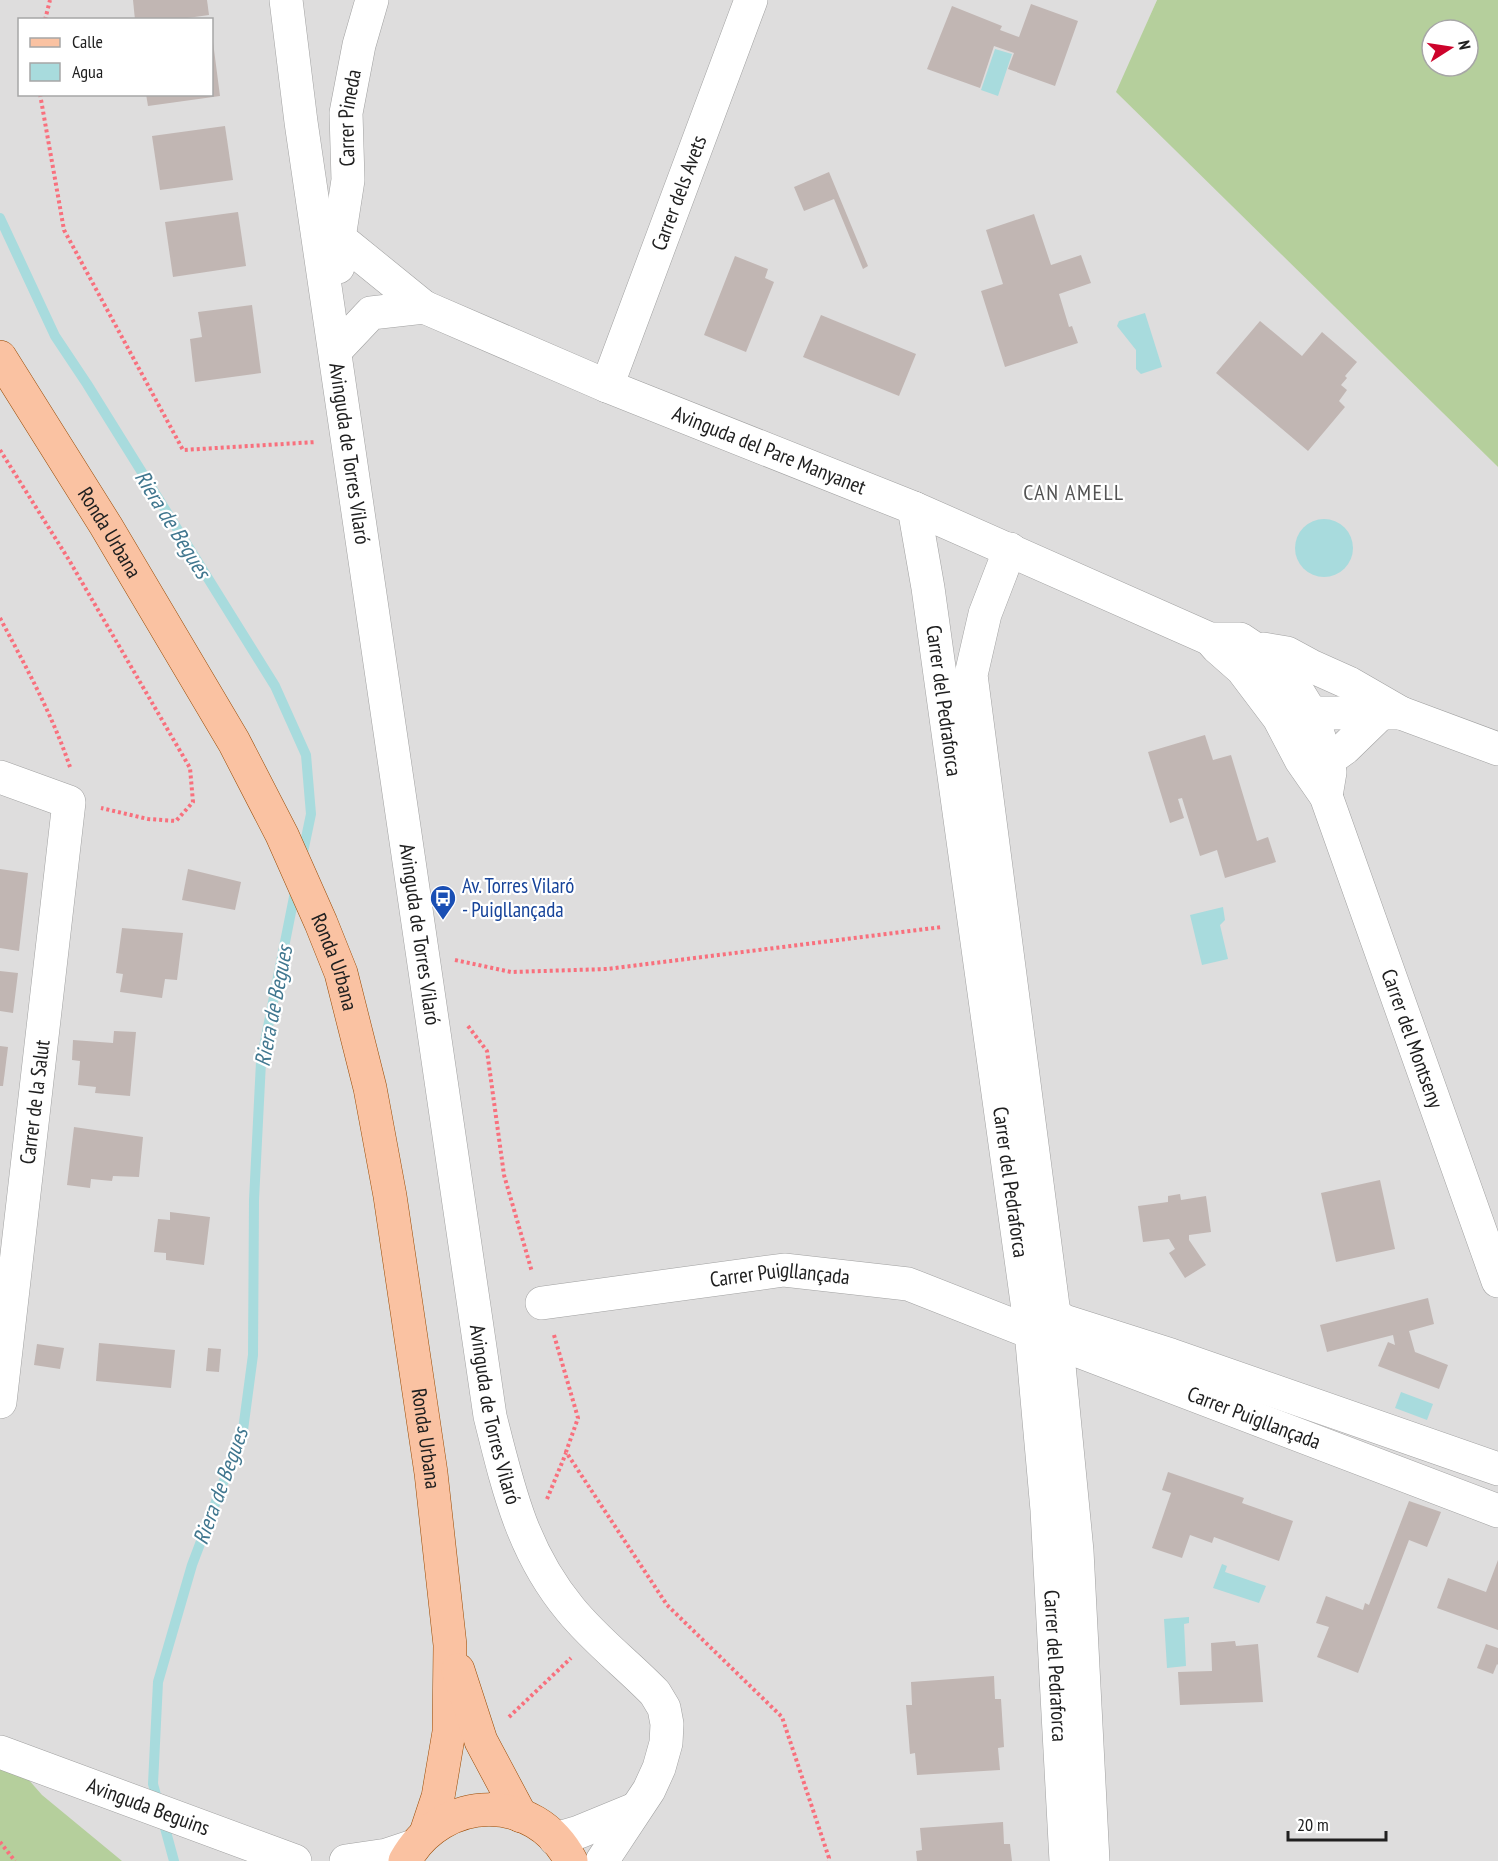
<svg xmlns="http://www.w3.org/2000/svg" width="1498" height="1861" viewBox="0 0 1498 1861" font-family="'PT Sans Narrow',sans-serif">
  <style>
    .residential { fill: #dedddd; fill-rule: evenodd }
    .forest { fill: #b5cf9c; fill-rule: evenodd }
    .water { fill: #a8dbdd }
    .lines { fill: none; stroke-linecap: round; stroke-linejoin: round }
    .stream { stroke: #a8dbdd; stroke-width: 10 }
    .building { fill: #c1b6b3 }
    .minor-casing { stroke: #a1a1a1; stroke-width: 34 }
    .major-casing { stroke: #994a03; stroke-width: 34 }
    .path { stroke: #f8707d; stroke-width: 4; stroke-dasharray: 3 3; stroke-linecap: butt }
    .minor { stroke: #fff; stroke-width: 33 }
    .major { stroke: #fac2a2; stroke-width: 33 }
    .labels { text-anchor: middle; stroke-width: 4.5; stroke-linejoin: round; paint-order: stroke }
    .street-label { font-size: 21px; fill: #202020; stroke: #fff }
    .transit-label { font-size: 21px; fill: #164399; stroke: #fff; text-anchor: start }
    .neighbourhood-label { font-size: 22px; letter-spacing: 1.5px; fill: #535353; stroke: #fff }
    .water-label { font-size: 22px; font-style: italic; fill: #41778f; stroke: #fff }
  </style>
  <rect width="100%" height="100%" fill="#f0ebe7"/>
  <path class="residential" d="M0,0h1157l-40,92 381,375v1394h-1486l-12,-5zM20,20h192v74h-192z"/>
  <g class="forest">
    <path d="M1157,0h341v467l-382,-375zM1432,30h36v36h-36z"/>
    <polygon points="0,1747 42,1795 122,1861 0,1861"/>
  </g>
  <g class="water">
    <polygon points="995,49 1012,54 998,96 981,90"/>
    <polygon points="1145,313 1162,367 1141,374 1136,369 1136,350 1117,326 1119,321"/>
    <circle cx="1324" cy="548" r="29"/>
    <polygon points="1223,907 1225,920 1220,925 1228,959 1202,965 1190,915"/>
    <polygon points="1401,1392 1433,1404 1427,1420 1395,1408"/>
    <polygon points="1222,1564 1227,1566 1225,1572 1266,1586 1259,1603 1213,1588"/>
    <polygon points="1189,1617 1189,1623 1184,1624 1186,1666 1167,1668 1164,1619"/>
  </g>
  <g class="lines">
    <g class="stream">
      <polyline points="0,218 55,336 87,384 275,686 306,755 311,814 302,857"/>
      <polyline points="174,1861 153,1784 158,1682 192,1565 243,1430 253,1355 254,1200 261,1062 296,887"/>
    </g>
  </g>
  <g class="building">
    <polygon points="133,0 207,0 209,15 173,20 135,20"/>
    <polygon points="1031,4 1078,21 1055,86 1008,69 1014,53 994,46 980,88 927,69 952,6 1002,26 1000,30 1019,37"/>
    <polygon points="213,42 220,96 148,106 146,94 212,94"/>
    <polygon points="225,126 233,180 160,190 152,136"/>
    <polygon points="829,172 868,266 863,269 834,199 804,211 794,187"/>
    <polygon points="238,212 246,266 173,277 165,222"/>
    <polygon points="1034,214 1051,265 1081,255 1091,283 1059,294 1069,327 1072,326 1078,343 1005,367 981,291 1003,284 986,230"/>
    <polygon points="735,256 768,269 765,278 774,282 746,352 704,335"/>
    <polygon points="252,305 261,373 195,382 190,339 202,337 198,312"/>
    <polygon points="821,315 916,354 899,396 803,357"/>
    <polygon points="1260,321 1302,356 1322,332 1357,362 1345,376 1347,378 1341,385 1347,390 1339,401 1345,407 1308,451 1216,373"/>
    <polygon points="1205,735 1213,760 1231,755 1257,841 1268,837 1276,862 1225,878 1217,850 1200,856 1182,798 1178,799 1184,818 1170,823 1148,752"/>
    <polygon points="0,869 28,873 19,951 0,948"/>
    <polygon points="188,869 241,882 235,910 182,900"/>
    <polygon points="122,928 183,933 177,980 165,979 162,998 120,992 123,974 116,973"/>
    <polygon points="0,971 18,973 13,1013 0,1011"/>
    <polygon points="114,1031 136,1032 130,1096 95,1093 96,1087 78,1085 80,1061 72,1060 73,1040 113,1043"/>
    <polygon points="0,1046 8,1047 3,1086 0,1086"/>
    <polygon points="74,1127 143,1137 139,1177 113,1176 112,1181 91,1179 90,1188 67,1185"/>
    <polygon points="1380,1180 1395,1249 1336,1262 1321,1193"/>
    <polygon points="1180,1194 1181,1200 1206,1196 1211,1232 1189,1235 1189,1240 1206,1265 1185,1278 1169,1253 1175,1249 1169,1239 1143,1242 1138,1206 1168,1202 1168,1196"/>
    <polygon points="170,1212 210,1217 204,1265 166,1260 166,1253 154,1252 158,1219 170,1220"/>
    <polygon points="1428,1298 1434,1324 1409,1331 1415,1352 1448,1365 1439,1389 1378,1366 1388,1342 1395,1345 1393,1335 1327,1352 1320,1325"/>
    <polygon points="99,1343 175,1350 171,1388 96,1381"/>
    <polygon points="37,1344 64,1348 60,1369 34,1365"/>
    <polygon points="208,1348 221,1349 219,1372 206,1371"/>
    <polygon points="1168,1472 1244,1498 1242,1503 1293,1521 1279,1561 1214,1537 1212,1543 1190,1535 1182,1558 1152,1548 1171,1493 1162,1490"/>
    <polygon points="1409,1501 1441,1512 1427,1547 1409,1540 1358,1673 1317,1657 1329,1627 1316,1623 1326,1596 1363,1610 1365,1603 1369,1605"/>
    <polygon points="1498,1560 1498,1630 1437,1608 1448,1578 1486,1592"/>
    <polygon points="1235,1641 1236,1646 1258,1644 1263,1702 1180,1705 1178,1672 1212,1671 1211,1643"/>
    <polygon points="1486,1644 1498,1648 1498,1665 1497,1664 1493,1674 1477,1668"/>
    <polygon points="994,1676 995,1699 1001,1699 1004,1747 998,1748 1000,1770 917,1775 915,1753 910,1754 906,1705 912,1705 911,1682"/>
    <polygon points="1003,1822 1004,1844 1010,1844 1012,1861 917,1861 916,1851 922,1850 920,1828"/>
  </g>
  <g class="lines">
    <g class="minor-casing">
      <g id="minor">
        <path id="s1" d="M286,0l15,122 189,1294c18,72 32,135 80,193 25,31 58,56 85,84l9,15 3,16 -1,19 -7,25 -10,22 -47,71"/>
        <polyline points="339,238 424,307"/>
        <path id="s2" d="M338,267l1,-29 9,-58 -2,-67 13,-68 13,-45"/>
        <path id="s3" d="M336,350l35,-37 53,-6 183,79 307,122 296,131h30l21,14 32,31 18,29 16,48 3,11 -4,24"/>
        <path id="s4" d="M607,386l144,-386"/>
        <path id="s5" d="M914,508l14,80 103,743 16,179 19,351"/>
        <polyline points="1010,549 985,614 971,675 1054,1314 1077,1551 1093,1861"/>
        <path id="s6" d="M1210,639l7,8 25,22 37,49 22,42 25,36 172,485"/>
        <polyline points="1263,649 1287,653 1311,666 1349,683 1401,713 1498,749"/>
        <polyline points="1293,706 1311,713 1401,713"/>
        <polyline points="1327,761 1345,748 1380,714"/>
        <polyline points="0,777 69,802 0,1402"/>
        <path id="s7" d="M542,1303l242,-33 124,14 165,65 425,162"/>
        <polyline points="1037,1314 1054,1314 1064,1321 1171,1355 1498,1469"/>
        <path id="s8" d="M0,1752l295,109"/>
        <polyline points="555,1839 579,1832 635,1809"/>
        <polyline points="346,1861 387,1855 414,1846"/>
      </g>
    </g>
    <g class="major-casing">
      <g id="major">
        <path id="s9" d="M0,357l106,169 128,216 48,93 39,88 20,50 29,115 20,108 41,277 19,172 -1,87 -11,65 -12,36"/>
        <polyline points="458,1670 481,1741 521,1816"/>
        <path d="M405,1861c37,-67 130,-70 166,0"/>
      </g>
    </g>
    <g class="path">
      <polyline points="45,20 50,0"/>
      <polyline points="40,94 64,230 183,450 316,442"/>
      <polyline points="0,450 69,560 190,768 193,802 176,821 148,819 101,808"/>
      <path d="M0,618c26,49 52,96 70,149"/>
      <polyline points="455,960 511,972 607,969 942,927"/>
      <polyline points="468,1026 487,1051 504,1175 532,1272"/>
      <polyline points="554,1335 578,1418 566,1452 667,1605 782,1717 829,1858 828,1861"/>
      <polyline points="547,1499 566,1453"/>
      <polyline points="509,1717 571,1658"/>
      <polyline points="0,1842 15,1861"/>
    </g>
    <use href="#minor" class="minor"/>
    <use href="#major" class="major"/>
  </g>
  <defs>
    <g id="bus-pin" transform="scale(1.35)"><path d="M0 17L-7.5 6A9.5 9.5 0 1 1 7.5 6Z" fill="#1a4fb4" stroke="#fff"/><path d="M-5-6H5V4H4V6H2V4H-2V6H-4V4H-5ZM-3.5-4V0h7V-4ZM-3.5 1.2v1.5H-2V1.2ZM2 1.2v1.5H3.5V1.2Z" fill="#fff"/></g>
  </defs>
  <g fill-rule="evenodd">
    <use href="#bus-pin" x="443" y="898"/>
  </g>
  <g class="labels">
    <g class="street-label">
      <text dy="7" stroke="none"><textPath href="#s2" startOffset="150">Carrer Pineda</textPath></text>
      <text dy="7" stroke="none"><textPath href="#s4" startOffset="206">Carrer dels Avets</textPath></text>
      <text dy="7" stroke="none"><textPath href="#s3" startOffset="478">Avinguda del Pare Manyanet</textPath></text>
      <text dy="7" stroke="none"><textPath href="#s1" startOffset="458">Avinguda de Torres Vilaró</textPath></text>
      <text dy="7" stroke="none"><textPath href="#s9" startOffset="207">Ronda Urbana</textPath></text>
      <text dy="7" stroke="none"><textPath href="#s5" startOffset="195">Carrer del Pedraforca</textPath></text>
      <text dy="7" stroke="none"><textPath href="#s1" startOffset="944">Avinguda de Torres Vilaró</textPath></text>
      <text dy="7" stroke="none"><textPath href="#s9" startOffset="693">Ronda Urbana</textPath></text>
      <text dy="7" stroke="none"><textPath href="#s6" startOffset="454">Carrer del Montseny</textPath></text>
      <text transform="translate(35 1102) rotate(-83)" y="7">Carrer de la Salut</text>
      <text dy="7" stroke="none"><textPath href="#s5" startOffset="681">Carrer del Pedraforca</textPath></text>
      <text dy="7" stroke="none"><textPath href="#s7" startOffset="240">Carrer Puigllançada</textPath></text>
      <text dy="7" stroke="none"><textPath href="#s1" startOffset="1430">Avinguda de Torres Vilaró</textPath></text>
      <text dy="7" stroke="none"><textPath href="#s7" startOffset="740">Carrer Puigllançada</textPath></text>
      <text dy="7" stroke="none"><textPath href="#s9" startOffset="1179">Ronda Urbana</textPath></text>
      <text dy="7" stroke="none"><textPath href="#s5" startOffset="1167">Carrer del Pedraforca</textPath></text>
      <text dy="7" stroke="none"><textPath href="#s8" startOffset="158">Avinguda Beguins</textPath></text>
    </g>
    <g class="transit-label">
      <text x="462" y="893">Av. Torres Vilaró<tspan x="462" dy="24">- Puigllançada</tspan></text>
    </g>
    <g class="neighbourhood-label">
      <text x="1074" y="500">CAN AMELL</text>
    </g>
    <g class="water-label">
      <text transform="translate(173 524) rotate(58)" y="8">Riera de Begues</text>
      <text transform="translate(273 1006) rotate(-79)" y="8">Riera de Begues</text>
      <text transform="translate(220 1486) rotate(-70)" y="8">Riera de Begues</text>
    </g>
  </g>
  <rect x="18" y="18" width="195" height="78" fill="#ffffff" stroke="#a6a6a6" stroke-width="1.5"/>
  <rect x="30" y="38" width="30" height="9" fill="#fac2a2" stroke="#a6a6a6" stroke-width="1.5"/>
  <text x="72" y="48" font-size="18" fill="#202020">Calle</text>
  <rect x="30" y="63" width="30" height="18" fill="#a8dbdd" stroke="#a6a6a6" stroke-width="1.5"/>
  <text x="72" y="78" font-size="18" fill="#202020">Agua</text>
  <g transform="translate(1450 48) rotate(78)"><circle r="28" fill="#ffffff" stroke="#a6a6a6" stroke-width="1.5"/>
  <path d="M0-4.5L10 22L0 15L-10 22Z" fill="#cd032b"/>
  <text y="-9" font-size="16" font-weight="bold" text-anchor="middle" fill="#202020">N</text>
  </g>
  <path d="M1288 1831v9h98v-9" fill="none" stroke="#202020" stroke-width="3"/>
  <text x="1297" y="1831" font-size="18" fill="#202020" stroke="#ffffff" stroke-width="4.5" paint-order="stroke">20 m</text>
</svg>
